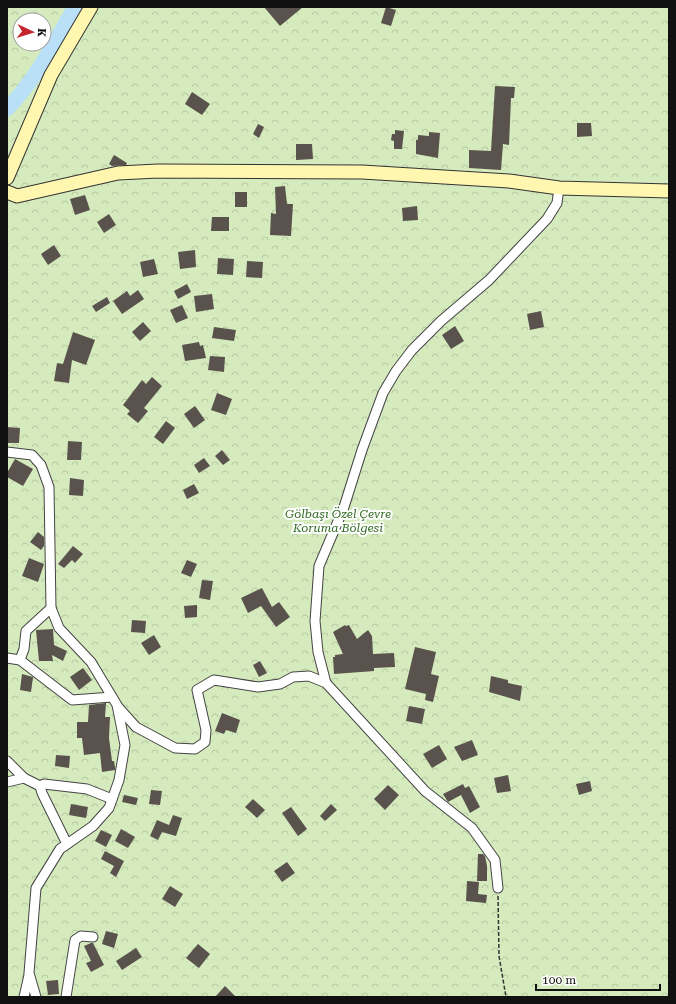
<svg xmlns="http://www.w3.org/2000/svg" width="676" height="1004" viewBox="0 0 676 1004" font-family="'Roboto Serif',serif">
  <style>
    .park { fill: url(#park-crowns); fill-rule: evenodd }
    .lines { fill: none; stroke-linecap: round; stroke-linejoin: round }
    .river { stroke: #b9e0f7; stroke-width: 15 }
    .building { fill: #5a524d }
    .street-casing { stroke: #444; stroke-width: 11 }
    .secondary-casing { stroke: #333; stroke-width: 15 }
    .path { stroke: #333; stroke-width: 1.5; stroke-dasharray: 4 2; stroke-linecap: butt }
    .street { stroke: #fff; stroke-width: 9 }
    .secondary { stroke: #fff6b0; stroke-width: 13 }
    .labels { text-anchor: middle; stroke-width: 4; stroke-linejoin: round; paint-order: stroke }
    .park-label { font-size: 12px; font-style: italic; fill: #2f6b1f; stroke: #fff }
  </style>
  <defs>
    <pattern id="park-crowns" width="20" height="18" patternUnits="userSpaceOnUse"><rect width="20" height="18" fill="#d5ebbd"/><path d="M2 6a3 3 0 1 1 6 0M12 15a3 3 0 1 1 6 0" fill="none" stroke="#b6c8a1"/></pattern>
  </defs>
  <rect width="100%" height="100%" fill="#fffdf5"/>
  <path class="park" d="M7,7h662v990h-662zM20,20h24v24h-24z"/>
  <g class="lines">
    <path class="river" d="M7,109c29,-30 47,-66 68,-102"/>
  </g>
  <g class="building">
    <polygon points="264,7 303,7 280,26"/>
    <polygon points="386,7 396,10 391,26 381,23"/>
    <polygon points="495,86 515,87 514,98 511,98 509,145 503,144 501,170 469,168 469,150 491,151"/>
    <polygon points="192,92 210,104 202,115 185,104"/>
    <polygon points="577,123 591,123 592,136 577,137"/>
    <polygon points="258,124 264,127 259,138 253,134"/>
    <polygon points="395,130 404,131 402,149 394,149 394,141 391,140 392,134 395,134"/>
    <polygon points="429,132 440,133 438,158 416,154 416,140 418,140 418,135 429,136"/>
    <polygon points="296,144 312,144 313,159 296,160"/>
    <polygon points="114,155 127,163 126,165 112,166 109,164"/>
    <polygon points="285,186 287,204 293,204 291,236 270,235 271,213 276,214 275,187"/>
    <rect x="235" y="192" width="12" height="15"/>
    <polygon points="85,195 90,210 75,215 70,199"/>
    <polygon points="417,206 418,220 403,221 402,208"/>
    <polygon points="109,214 116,225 104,233 97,222"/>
    <polygon points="212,217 229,217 229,231 211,231"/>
    <polygon points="54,245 61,256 48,265 41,254"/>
    <polygon points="195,250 196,267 180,269 178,252"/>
    <polygon points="218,258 234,259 233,275 217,274"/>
    <polygon points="154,259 158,274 143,277 140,262"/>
    <polygon points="247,261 263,262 262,278 246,277"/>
    <polygon points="187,284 191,292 178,299 174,291"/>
    <polygon points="138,290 144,299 122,314 113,301 127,291 130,296"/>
    <polygon points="212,294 214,309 196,312 194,296"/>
    <polygon points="107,297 110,303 96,312 92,306"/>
    <polygon points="182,305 188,318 176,323 170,310"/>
    <polygon points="541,311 544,327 530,330 527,314"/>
    <polygon points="143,322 151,331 140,341 132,332"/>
    <polygon points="455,326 464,341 451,349 442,335"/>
    <polygon points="214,327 236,330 234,341 212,338"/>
    <polygon points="73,332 95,340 86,365 72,360 69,383 54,381 57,363 63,364"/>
    <polygon points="199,342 200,346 203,345 206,358 185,361 182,345"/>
    <polygon points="210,356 225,357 224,372 208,370"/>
    <polygon points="152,377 162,386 144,408 148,411 138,423 127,414 130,411 123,405 142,380 146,384"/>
    <polygon points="217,393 232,399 226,415 211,410"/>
    <polygon points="195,406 205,420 194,428 184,414"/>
    <polygon points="166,421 175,428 163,444 154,437"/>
    <polygon points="7,427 20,428 19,443 7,443"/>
    <polygon points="68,441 82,442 81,460 67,460"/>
    <polygon points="222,450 230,460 223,465 215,456"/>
    <polygon points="204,458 210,466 199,473 194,465"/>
    <polygon points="15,459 33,469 23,486 7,477 7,473"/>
    <polygon points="70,478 84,480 83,496 69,495"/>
    <polygon points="194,484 199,493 187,499 183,490"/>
    <polygon points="38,532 44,537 44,546 41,550 30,542"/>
    <polygon points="73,546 83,554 75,563 72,560 64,568 58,564"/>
    <polygon points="29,558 44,564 38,582 22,576"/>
    <polygon points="187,560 197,564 191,577 181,573"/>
    <polygon points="202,580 213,581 210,600 199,598"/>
    <polygon points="262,588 272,607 279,602 290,617 276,627 261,606 248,613 241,598"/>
    <polygon points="197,605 197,617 185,618 184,606"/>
    <polygon points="132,620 146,621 145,633 131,632"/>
    <polygon points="345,625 346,626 349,625 357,639 368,630 372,636 373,654 394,653 395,667 374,668 374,671 334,674 333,657 335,657 335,655 343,654 333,632"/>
    <polygon points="53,629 54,645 67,651 63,661 52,655 53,661 39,661 36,630"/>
    <polygon points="154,635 161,647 149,655 141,643"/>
    <polygon points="415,647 436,652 431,674 439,676 433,702 425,700 426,694 405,689"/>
    <polygon points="260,661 267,673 259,677 253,665"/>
    <polygon points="83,668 92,680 79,690 70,677"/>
    <polygon points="22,674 33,677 31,692 20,690"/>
    <polygon points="491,676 508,680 508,683 522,686 520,701 489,692"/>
    <polygon points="106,703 105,717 110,717 109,738 112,761 114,761 115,767 115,770 102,772 100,753 84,755 82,738 77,738 77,722 88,722 89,705"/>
    <polygon points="409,706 425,709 422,724 406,721"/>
    <polygon points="222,713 240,720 236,733 226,730 224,734 215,731"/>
    <polygon points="472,740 478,755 462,761 454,747"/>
    <polygon points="439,745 447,759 432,768 423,754"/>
    <polygon points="56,755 70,756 69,768 55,766"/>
    <polygon points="508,775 511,791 497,793 494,778"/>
    <polygon points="590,781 592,791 579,795 576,784"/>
    <polygon points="463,784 465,788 469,786 480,807 470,813 461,795 448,802 443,794"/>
    <polygon points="388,785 399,795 385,810 374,799"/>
    <polygon points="151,790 162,791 160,805 149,804"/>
    <polygon points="124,795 138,798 136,805 122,802"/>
    <polygon points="253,799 265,810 257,818 245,807"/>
    <polygon points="71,804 88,807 86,818 69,815"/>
    <polygon points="331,804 337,810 325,821 320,816"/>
    <polygon points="291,807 307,829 298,836 282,813"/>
    <polygon points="173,815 182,818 176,836 162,832 158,840 150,836 157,820 169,825"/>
    <polygon points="121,829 135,837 128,848 115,841"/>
    <polygon points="101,830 112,835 106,847 95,841"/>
    <polygon points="105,851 124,861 116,877 110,873 114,866 101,859"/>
    <polygon points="478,854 483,854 485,856 487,866 487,881 477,881"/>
    <polygon points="287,862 295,873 282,882 274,871"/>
    <polygon points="467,881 479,882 478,894 487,895 486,903 466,901"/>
    <polygon points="170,886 183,894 175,907 162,899"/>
    <polygon points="106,931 118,934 114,948 102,944"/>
    <polygon points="91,943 93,943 104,965 91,972 86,963 91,961 84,946"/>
    <polygon points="198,944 210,954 199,968 186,958"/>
    <polygon points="136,948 142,957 122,970 116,961"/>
    <polygon points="58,980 59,994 48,995 46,981"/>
    <polygon points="225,986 236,997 215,997"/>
  </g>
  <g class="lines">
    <g class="street-casing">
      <g id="street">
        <polyline points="7,452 32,455 41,465 49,487 51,608 59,628 91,662 117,705 125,745 119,780 109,808 93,826 60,849 36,888 29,973 36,997"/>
        <polyline points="7,658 20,660 72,700 112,697"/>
        <polyline points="20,660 24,649 26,631 51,608"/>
        <polyline points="326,683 318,652 315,621 319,566 344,507 362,450 383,393 396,371 412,350 441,321 489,280 547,219 557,203 559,188"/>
        <polyline points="118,707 136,727 175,748 195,749 205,742 206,730 197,690 214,680 258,687 280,684 293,677 309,676 326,683 425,791 472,828 495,860 498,888"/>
        <polyline points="7,761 24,778 40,786 44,784 87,789 112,799"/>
        <polyline points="7,782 24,778"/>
        <polyline points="40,786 42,793 67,844"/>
        <polyline points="24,997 29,975"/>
        <polyline points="66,997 75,940 81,936 93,937"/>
      </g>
    </g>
    <g class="secondary-casing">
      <g id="secondary">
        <polyline points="7,178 51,75 91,7"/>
        <polyline points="7,192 17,196 118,173 158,171 362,172 509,181 559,188 669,191"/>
      </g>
    </g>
    <polyline class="path" points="498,896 499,956 506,997"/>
    <use href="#street" class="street"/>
    <use href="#secondary" class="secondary"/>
  </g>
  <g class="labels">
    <g class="park-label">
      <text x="338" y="518">Gölbaşı Özel Çevre<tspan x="338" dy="14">Koruma Bölgesi</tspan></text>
    </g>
  </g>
  <rect width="676" height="1004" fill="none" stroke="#111111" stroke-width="16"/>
  <g transform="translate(32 32) rotate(94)"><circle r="19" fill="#ffffff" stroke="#a0a0a0"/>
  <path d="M0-3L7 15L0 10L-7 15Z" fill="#c4262e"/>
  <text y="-6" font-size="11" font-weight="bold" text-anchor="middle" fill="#111111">K</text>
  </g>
  <path d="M536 984v6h124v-6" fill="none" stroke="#111111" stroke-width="2"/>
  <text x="542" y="984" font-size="12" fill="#111111" stroke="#ffffff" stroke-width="3" paint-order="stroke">100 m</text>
</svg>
